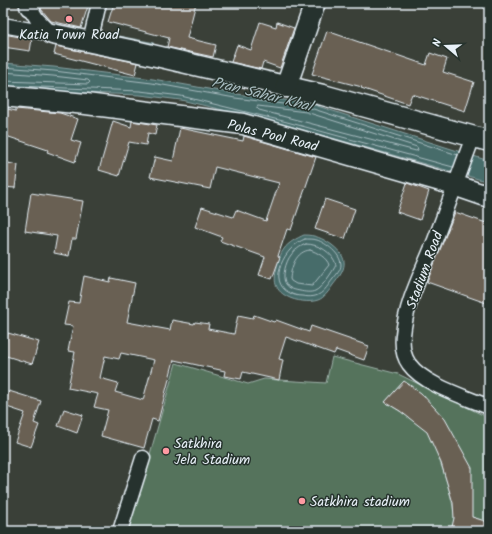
<svg xmlns="http://www.w3.org/2000/svg" width="492" height="534" viewBox="0 0 492 534" font-family="Kalam,sans-serif">
  <style>
    .green { fill: #54735c; stroke: #9eb2aa }
    .water { fill: #476c6b; stroke: #87a1a3 }
    .lines { fill: none; stroke-linecap: round; stroke-linejoin: round }
    .shore { stroke: #a8bcc0; stroke-width: 1 }
    .stream { stroke: #87a1a3; stroke-width: 4 }
    .building { fill: #696053; stroke: #e8f1f8; fill-rule: evenodd }
    .street-casing { stroke: #e8f1f8; stroke-width: 17 }
    .secondary-casing { stroke: #e8f1f8; stroke-width: 23 }
    .street { stroke: #26332d; stroke-width: 14 }
    .secondary { stroke: #26332d; stroke-width: 20 }
    .poi-dot { fill: #ff9aa2; stroke: #26332d; stroke-width: 1.5 }
    .labels { text-anchor: middle; stroke-width: 3; stroke-linejoin: round; paint-order: stroke }
    .poi-label { font-size: 14px; fill: #e8f1f8; stroke: #26332d; text-anchor: start }
    .street-label { font-size: 14px; fill: #e8f1f8; stroke: #26332d }
    .water-label { font-size: 15px; font-style: italic; fill: #a8bcc0; stroke: #26332d }
  </style>
  <rect width="100%" height="100%" fill="#3a4038"/>
  <filter id="ink" filterUnits="userSpaceOnUse"><feTurbulence type="fractalNoise" baseFrequency=".025" numOctaves="2"/><feDisplacementMap in="SourceGraphic" scale="8" xChannelSelector="R" yChannelSelector="G"/><feConvolveMatrix kernelMatrix="1 2 1 2 8 2 1 2 1" color-interpolation-filters="sRGB"/></filter>
  <g filter="url(#ink)">
    <path class="green" d="M332,357l66,17 91,44v109l-1,4h-3l3,-9 -16,-5 -68,-136 -19,21c10,6 38,23 43,31 8,13 28,72 26,86 0,4 -2,8 -3,12h-323l48,-168 72,21 16,-5 62,4z"/>
    <g class="water">
      <polygon points="3,63 54,67 153,79 236,94 308,103 489,161 489,182 286,125 181,100 140,95 3,90"/>
      <path d="M304,235c11,0 18,3 28,10 18,14 14,24 1,40 -4,6 -9,13 -15,15 -8,3 -23,1 -30,-3 -16,-8 -14,-19 -10,-34 1,-5 3,-10 6,-14 4,-6 13,-11 20,-14z"/>
    </g>
    <g class="lines">
      <g class="shore">
        <polyline points="3,67 54,71 152,83 235,98 307,107 458,155"/>
        <polyline points="3,72 53,76 88,80 90,82 88,84 3,81"/>
        <polyline points="16,86 140,91 181,96 287,122 453,167"/>
        <polygon points="258,106 306,112 417,147 418,150 416,151 259,110 257,108"/>
        <path d="M305,239c4,0 8,0 12,1 9,3 24,14 24,25 0,5 -5,10 -8,14 -10,13 -13,20 -31,17 -4,0 -9,-1 -12,-3 -24,-11 -5,-47 15,-54z"/>
        <path d="M306,244c12,0 27,8 30,21 -3,6 -14,23 -21,26 -4,2 -11,1 -15,0 -5,-1 -11,-2 -14,-7 -5,-6 0,-23 5,-29 3,-4 9,-9 15,-11z"/>
        <path d="M310,250c7,2 17,8 19,15l-17,21 -16,-2 -5,-3 -1,-2c1,-12 6,-28 20,-29z"/>
      </g>
      <polyline class="stream" points="105,35 152,44"/>
    </g>
    <g class="building">
      <polygon points="42,3 89,3 81,28 51,21 41,9"/>
      <polygon points="114,3 196,3 187,38 216,45 213,57 167,47 169,38 108,22"/>
      <polygon points="260,22 276,27 277,22 294,28 280,68 263,62 261,69 231,62 237,45 251,50"/>
      <polygon points="327,31 426,65 430,53 447,59 443,72 474,82 465,111 412,94 408,104 361,88 362,87 312,74"/>
      <polygon points="3,34 32,39 30,51 3,47"/>
      <polygon points="56,46 138,63 135,75 54,54"/>
      <polygon points="3,108 16,111 16,109 60,113 78,119 71,140 81,143 75,162 47,152 48,150 3,135"/>
      <polygon points="113,121 131,127 132,121 157,125 155,135 148,133 146,145 129,142 119,176 99,170"/>
      <polygon points="180,128 243,141 244,136 316,157 291,230 287,229 278,256 280,257 272,279 259,275 265,257 220,241 222,237 195,227 202,207 233,217 236,210 266,221 279,183 215,167 210,189 150,177 155,157 173,161"/>
      <polygon points="3,162 18,165 15,188 3,187"/>
      <polygon points="407,183 429,191 420,220 397,212"/>
      <polygon points="31,193 83,201 76,239 72,239 69,256 54,253 57,236 25,231"/>
      <polygon points="325,199 355,209 345,239 315,229"/>
      <polygon points="455,212 489,224 489,304 427,282"/>
      <path d="M84,276l26,6 1,-4 24,5 -8,39 43,8 2,-10 22,4 1,-2 14,2 -1,5 26,5 4,-19 15,3 1,-3 20,7 2,-2 33,12 2,-6 58,20 -5,14 -28,-10 -2,4 -48,-17 -7,22 4,1 -4,20 -36,-8 -2,7 -17,-3 1,-5 -51,-11 -16,61 -6,-2 -8,29 -43,-12 7,-26 -14,-3 4,-13 -30,-6 7,-36 -7,-1 5,-25 -9,-1 5,-23 10,1zM121,353l33,7 -11,40 -28,-8 3,-9 -18,-5 5,-22 14,3z"/>
      <polygon points="8,333 39,342 32,364 3,355 3,351"/>
      <polygon points="404,381 421,393 445,419 472,468 472,517 488,522 485,531 451,531 454,518 453,503 441,463 427,432 400,411 385,402"/>
      <polygon points="9,391 41,401 34,423 39,425 31,447 15,442 25,413 4,406"/>
      <polygon points="64,409 83,415 77,433 58,426"/>
    </g>
    <g class="lines">
      <g class="street-casing">
        <g id="street">
          <polyline points="27,3 37,19 52,34"/>
          <polyline points="3,25 52,34"/>
          <polyline points="90,42 99,3"/>
          <path d="M473,137c-13,34 -25,69 -38,103 -12,31 -29,61 -32,95 -1,10 0,21 6,29 15,21 57,33 80,43"/>
          <polyline points="120,531 143,458"/>
        </g>
      </g>
      <g class="secondary-casing">
        <g id="secondary">
          <polyline points="30,6 30,3"/>
          <polyline points="52,34 135,51 323,95 489,141"/>
          <polyline points="286,87 315,3"/>
          <polyline points="3,96 86,104 243,124 454,185 489,197"/>
        </g>
      </g>
      <use href="#street" class="street"/>
      <use href="#secondary" class="secondary"/>
    </g>
  </g>
  <g class="poi-dot">
    <circle cx="69" cy="19" r="4"/>
    <circle cx="166" cy="451" r="4"/>
    <circle cx="302" cy="501" r="4"/>
  </g>
  <g class="labels">
    <g class="poi-label">
      <text x="69" y="39" text-anchor="middle">Katia Town Road</text>
      <text x="174" y="448">Satkhira<tspan x="174" dy="16">Jela Stadium</tspan></text>
      <text x="310" y="506">Satkhira stadium</text>
    </g>
    <g class="street-label">
      <text transform="translate(273 135) rotate(14)" y="5">Polas Pool Road</text>
      <text transform="translate(424 270) rotate(-70)" y="5">Stadium Road</text>
    </g>
    <g class="water-label">
      <text transform="translate(262 94) rotate(14)" y="5">Pran Sahar Khal</text>
    </g>
  </g>
  <rect width="492" height="534" fill="none" stroke="#26332d" stroke-width="16"/>
  <rect x="8" y="8" width="476" height="518" fill="none" stroke="#e8f1f8" stroke-width="1.5" filter="url(#ink)"/>
  <g transform="translate(446 46) rotate(289)" stroke="#26332d" stroke-width="3" paint-order="stroke">
  <path d="M0-3L7 15L0 10L-7 15Z" fill="#e8f1f8"/>
  <text y="-6" font-size="11" font-weight="bold" text-anchor="middle" fill="#e8f1f8">N</text>
  </g>
</svg>
